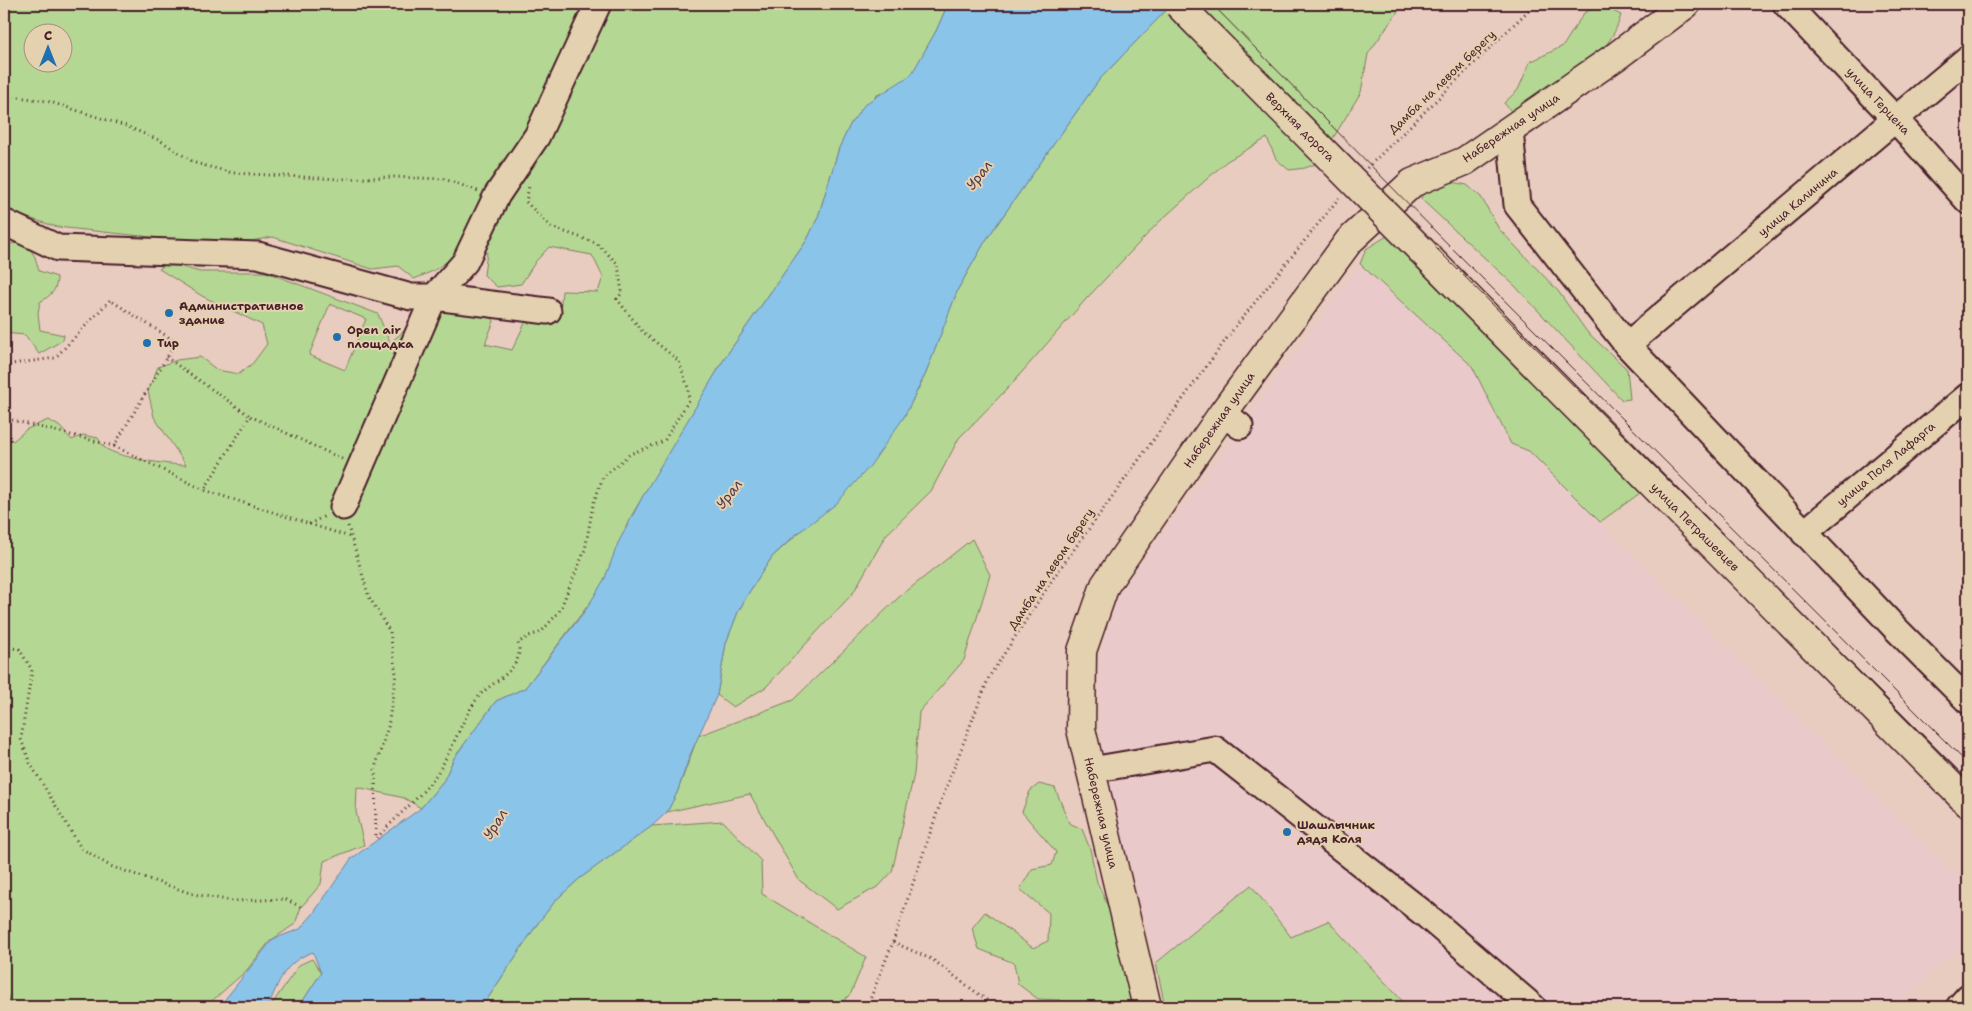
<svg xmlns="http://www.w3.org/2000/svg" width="1972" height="1011" viewBox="0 0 1972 1011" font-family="'Shantell Sans',sans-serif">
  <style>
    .built { fill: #eac9ca }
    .green { fill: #b4d893; stroke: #7f7c5f; fill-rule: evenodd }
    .water { fill: #8ac4e9; stroke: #70829d }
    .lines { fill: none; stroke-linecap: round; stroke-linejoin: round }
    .minor-casing { stroke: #4a1f2b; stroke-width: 29 }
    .major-casing { stroke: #4a1f2b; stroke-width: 31 }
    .path { stroke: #4a1f2b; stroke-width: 3; stroke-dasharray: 1 4; stroke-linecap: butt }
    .minor { stroke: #e4d1af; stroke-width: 25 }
    .major { stroke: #e4d1af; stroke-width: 28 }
    .tram { stroke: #4a1f2b; stroke-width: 1 }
    .major-bridge-casing { stroke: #4a1f2b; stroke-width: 31; stroke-linecap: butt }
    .major-bridge { stroke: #e4d1af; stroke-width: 28 }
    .poi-dot { fill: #1f6fb2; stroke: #e4d1af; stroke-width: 2 }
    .labels { text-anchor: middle; stroke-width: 4; stroke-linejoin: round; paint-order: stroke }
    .street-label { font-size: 12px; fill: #4a1f2b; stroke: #e4d1af }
    .poi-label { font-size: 12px; font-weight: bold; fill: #4a1f2b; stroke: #e4d1af; text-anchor: start }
    .water-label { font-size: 14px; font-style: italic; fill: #543848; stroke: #e4d1af }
  </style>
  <rect width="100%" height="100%" fill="#e8ccbf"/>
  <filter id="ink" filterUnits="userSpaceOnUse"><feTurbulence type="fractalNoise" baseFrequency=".02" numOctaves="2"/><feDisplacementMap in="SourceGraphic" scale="10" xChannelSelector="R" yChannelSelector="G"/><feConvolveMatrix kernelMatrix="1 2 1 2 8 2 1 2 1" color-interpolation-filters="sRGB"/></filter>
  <g filter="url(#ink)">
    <polygon class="built" points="1360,264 1472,366 1511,444 1529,451 1968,887 1968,940 1894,1007 1408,1007 1328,921 1291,937 1251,885 1156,963 1104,768 1100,724 1099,663 1114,600"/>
    <g class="green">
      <path d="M4,4h944l-12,27 -25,45 -16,11 -18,8 -26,28 -12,25 -21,69 -11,23 -81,116 -97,164 -24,58 -10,18 -70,92 -29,13 -42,57 -10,22 -23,28 -17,-10 -47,-11 -1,25 8,33 -40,16 -3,23 -20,23 -6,17 -25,17 -24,30 -41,36h-193l-8,-21v-555l9,10 14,-12 21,-9 11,6 13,14 11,-5 15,3c2,3 4,8 7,10 14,10 64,17 81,17l-32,-48 -6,-26 10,-24 19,-7 23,-3 17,13 22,4 14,-11 14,-19 -5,-19 -60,-29 -43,-27 9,-6 32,9h66l112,42 12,29 39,-34 58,1 7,11 -9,23 27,6 15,-31 33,-6 2,-22 36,1 5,-15 -11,-22 -43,-8 -13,14 -15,23 -24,3 -13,-12 3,-23 -18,-5 -36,24 -19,8 -16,-13 -26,3 -99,-32 -22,4 -72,-1 -122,-13 -53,-17zM32,32h30v30h-30zM330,304l36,15 -21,51 -36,-15z"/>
      <polygon points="1172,4 1403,4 1368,54 1361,92 1318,163 1305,168 1289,170 1276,159 1267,138 1227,161 1159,222 1087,298 1007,389 959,438 931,491 886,535 853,593 766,687 733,707 717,695 726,643 738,612 751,589 772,557 813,520 904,417 926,373 958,289 986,240 1099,80"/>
      <path d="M1600,5l21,10c-11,44 -69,83 -110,96l-7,-8 14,-13 12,-28 33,-16 21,-33z"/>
      <polygon points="1443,180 1467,185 1481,197 1499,229 1558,291 1587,332 1627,369 1630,399 1622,400 1514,285 1421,199 1424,189"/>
      <polygon points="1387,236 1640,493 1600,522 1529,451 1511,444 1472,366 1360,264 1366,249"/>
      <path d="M4,243l23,1 8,13 4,14 18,6c0,14 -6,18 -17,25l-2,11 2,17 24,5 -1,5 -24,14 -14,-19 -21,-2z"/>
      <polygon points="972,539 990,575 964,660 919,712 914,774 892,872 879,886 837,909 799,880 750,794 667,812 677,793 698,736 793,700 898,598"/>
      <polygon points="1039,784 1055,788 1069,823 1082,829 1090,849 1097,882 1115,922 1138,1007 1065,1007 1060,1000 1038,999 1018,984 1014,963 979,949 972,928 985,912 1033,948 1048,941 1049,913 1020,889 1032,869 1052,865 1056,852 1022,812 1030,791"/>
      <polygon points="723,821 761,861 762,894 866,957 851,993 838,1007 482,1007 538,923 556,900 579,879 652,826"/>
      <polygon points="1251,885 1291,937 1328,921 1408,1007 1165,1007 1156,963"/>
      <polygon points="312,959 321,973 299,1007 270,1007 299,965"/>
    </g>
    <path class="water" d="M948,4h224l-73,76 -113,160 -28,49 -32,84 -22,44 -34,49 -34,38 -42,32 -22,21 -21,32 -13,23 -12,31 -9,52 -27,60 -13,38 -10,19 -15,14 -73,53 -23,21 -18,23 -56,84h-183l22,-34 -8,-21c-29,10 -34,29 -45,55h-49l54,-68 27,-10 13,-15 38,-55 70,-51 23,-28 10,-22 42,-57 29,-13 62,-80 18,-30 13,-35 27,-51 81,-136 81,-116 11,-23 21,-69 12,-25 14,-19 46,-29 25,-44z"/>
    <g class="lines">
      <g class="minor-casing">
        <g id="minor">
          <polyline points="1786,4 1896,120 1968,201"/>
          <polyline points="1510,130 1517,205 1627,345 1898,631 1968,701"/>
          <polyline points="6,223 58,248 258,255 411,297 434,297 548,311"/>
          <polyline points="1627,345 1968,58"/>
          <polyline points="1223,413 1240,426"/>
          <polyline points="343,507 434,297 465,262 497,195 537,136 598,4"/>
          <polyline points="1804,533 1968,396"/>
          <polyline points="1091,770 1215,749 1427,916 1533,1007"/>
          <polyline points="1959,1007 1968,997"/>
        </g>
      </g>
      <g class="major-casing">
        <g id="major">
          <polyline points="1422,251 1968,803"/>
          <polyline points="1147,1007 1081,729 1082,651 1105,585 1223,413 1349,241 1412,183 1465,161 1618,55 1686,4"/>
        </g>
      </g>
      <g class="path">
        <polyline points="4,95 47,101 126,126 161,141 195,163 233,173 337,179 394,177 444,179 478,191"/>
        <polyline points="1367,168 1535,4"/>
        <polyline points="166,357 250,416"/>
        <polyline points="4,365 55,358 110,300 176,342 114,446 4,418"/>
        <polyline points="114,446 204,490"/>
        <polyline points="342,459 250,416 204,490 350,537"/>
        <polyline points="309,524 325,516"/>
        <polyline points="348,526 369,597 390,632 396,674 388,727 375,768 376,838"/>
        <polyline points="4,647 19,649 32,670 21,739 30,763 81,848 110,866 193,894 233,901 285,899 301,907"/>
        <path d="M377,838c20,-23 44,-40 61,-66 15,-23 26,-58 42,-77 14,-15 45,-26 38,-52l11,-7 12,-4 18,-20 26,-62 8,-45 10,-28 27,-23 34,-13 25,-41 -1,-12 -9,-27 -37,-30 -25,-32 5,-6 -4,-29 -22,-21 -45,-16 -25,-25 3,-16"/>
        <polyline points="893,942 933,960 996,1007"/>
        <polyline points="867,1007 893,942 941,801 989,677 1054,577 1235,327 1339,198"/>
      </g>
      <use href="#minor" class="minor"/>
      <use href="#major" class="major"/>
      <g class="tram">
        <polyline points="1196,4 1430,242 1968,780"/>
        <polyline points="1212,4 1438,234 1968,764"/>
      </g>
      <g class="major-bridge-casing">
        <polyline id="major-bridge" points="1178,4 1422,251"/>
      </g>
      <use href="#major-bridge" class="major-bridge"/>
    </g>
  </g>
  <g class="poi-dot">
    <circle cx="169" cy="313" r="5"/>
    <circle cx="337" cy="337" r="5"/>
    <circle cx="147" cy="343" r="5"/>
    <circle cx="1287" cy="832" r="5"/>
  </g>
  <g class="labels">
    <g class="street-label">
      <text transform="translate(1442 82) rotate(-44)" y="4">Дамба на левом берегу</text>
      <text transform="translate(1878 101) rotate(47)" y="4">улица Герцена</text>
      <text transform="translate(1300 127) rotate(45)" y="4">Верхняя дорога</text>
      <text transform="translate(1511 128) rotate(-34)" y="4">Набережная улица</text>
      <text transform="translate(1798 202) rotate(-40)" y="4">улица Калинина</text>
      <text transform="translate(1219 420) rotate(-55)" y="4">Набережная улица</text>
      <text transform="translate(1886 464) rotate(-40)" y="4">улица Поля Лафарга</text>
      <text transform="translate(1695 527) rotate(45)" y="4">улица Петрашевцев</text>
      <text transform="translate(1051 569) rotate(-56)" y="4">Дамба на левом берегу</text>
      <text transform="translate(1101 813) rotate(77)" y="4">Набережная улица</text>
    </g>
    <g class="poi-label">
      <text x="179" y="310">Административное<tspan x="179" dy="14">здание</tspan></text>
      <text x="347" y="334">Open air<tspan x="347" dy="14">площадка</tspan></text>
      <text x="157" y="347">Тир</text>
      <text x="1297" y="829">Шашлычник<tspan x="1297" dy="14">дядя Коля</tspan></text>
    </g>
    <g class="water-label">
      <text transform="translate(979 175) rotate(-52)" y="5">Урал</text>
      <text transform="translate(729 494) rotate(-52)" y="5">Урал</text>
      <text transform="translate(495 824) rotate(-58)" y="5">Урал</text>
    </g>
  </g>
  <rect width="1972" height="1011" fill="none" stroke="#e4d1af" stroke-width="20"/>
  <rect x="10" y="10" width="1952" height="991" fill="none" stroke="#4a1f2b" stroke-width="2" filter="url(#ink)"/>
  <g transform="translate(48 48)"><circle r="24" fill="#e4d1af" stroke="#a68a7a"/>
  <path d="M0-4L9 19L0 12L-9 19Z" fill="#1f6fb2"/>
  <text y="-8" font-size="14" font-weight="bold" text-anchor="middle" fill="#4a1f2b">С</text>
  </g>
</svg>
